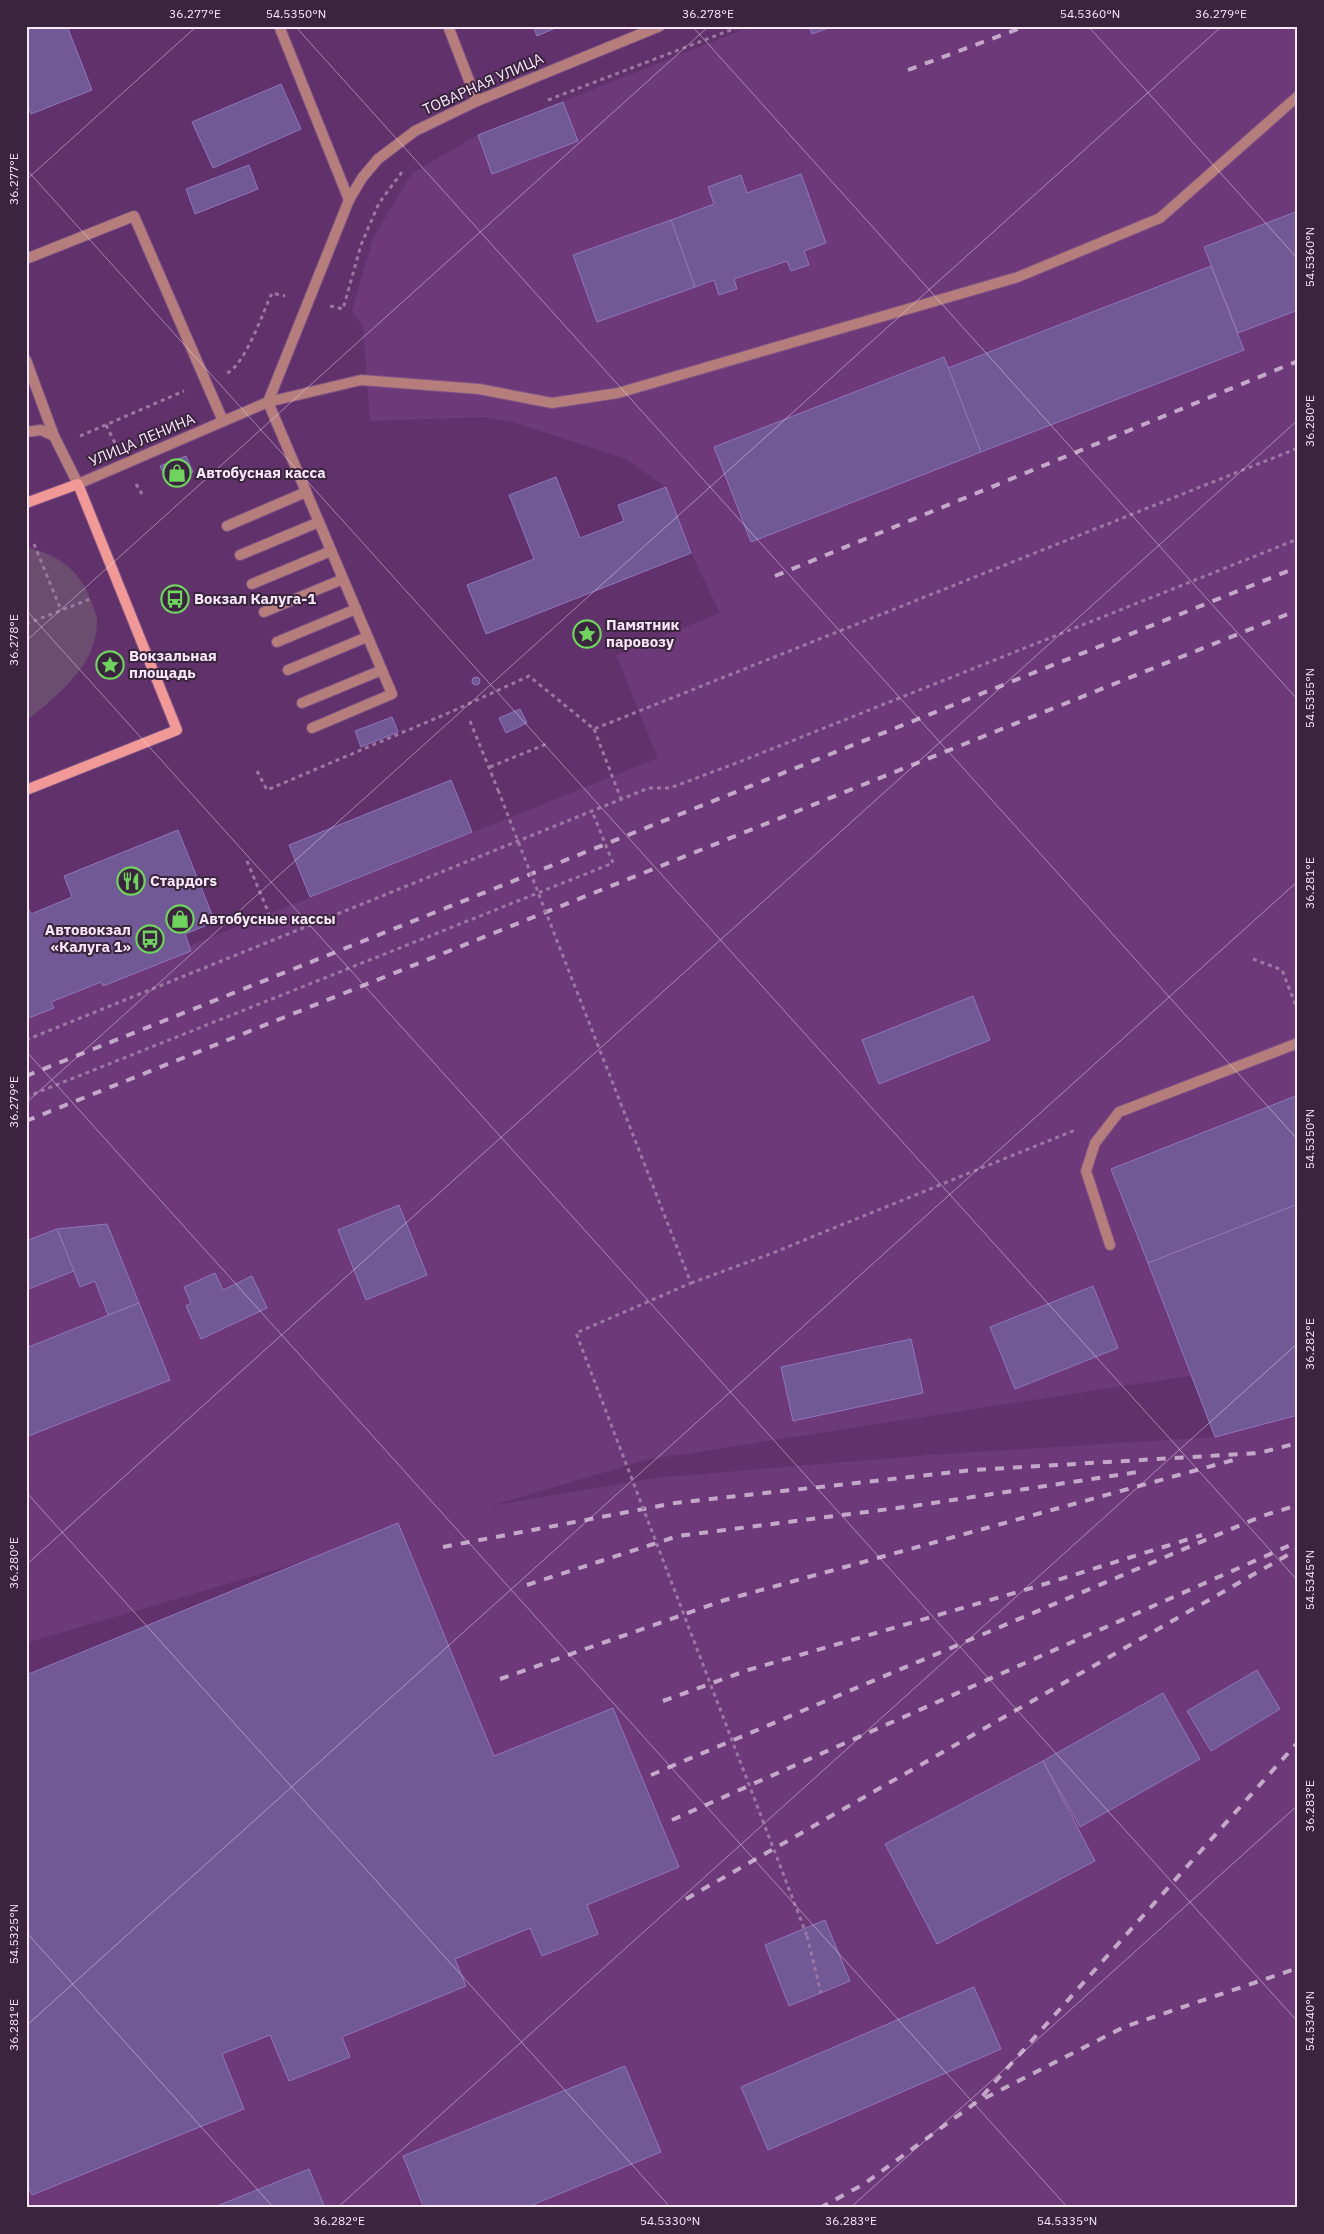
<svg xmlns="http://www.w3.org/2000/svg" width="1324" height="2234" viewBox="0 0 1324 2234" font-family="'IBM Plex Sans',sans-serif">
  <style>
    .built { fill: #6e3979 }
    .green { fill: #6a4d6f }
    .building { fill: #705994; stroke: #9176bd }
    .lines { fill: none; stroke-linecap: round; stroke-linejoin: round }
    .lane-casing { stroke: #7d5285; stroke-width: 12 }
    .street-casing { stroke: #7d5285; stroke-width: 12 }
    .secondary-casing { stroke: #7d5285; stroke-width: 12 }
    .path { stroke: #9b77a2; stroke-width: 3; stroke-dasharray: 4 4; stroke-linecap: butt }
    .lane { stroke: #b57d7b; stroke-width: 10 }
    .street { stroke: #b57d7b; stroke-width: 10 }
    .secondary { stroke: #f09997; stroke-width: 10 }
    .rail { stroke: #c4a8ca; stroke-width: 4; stroke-dasharray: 9 9; stroke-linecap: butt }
    .path-bridge { stroke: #9b77a2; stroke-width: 3; stroke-dasharray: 4 4; stroke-linecap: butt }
    .ticks { fill: none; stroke: #fae9fd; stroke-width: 1; stroke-opacity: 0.45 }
    .labels { text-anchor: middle; stroke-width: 4; stroke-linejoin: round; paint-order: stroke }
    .street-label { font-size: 15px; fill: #fae9fd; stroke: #3a243e }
    .poi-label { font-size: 15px; font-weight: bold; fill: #fae9fd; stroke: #3a243e; text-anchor: start }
    .neatline { fill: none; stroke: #fae9fd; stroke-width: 2 }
    .ticks-label { font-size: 12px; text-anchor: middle; fill: #fae9fd }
  </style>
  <rect width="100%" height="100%" fill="#61316b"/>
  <polygon class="built" points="752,26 1298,26 1298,1359 646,1460 490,1506 654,1478 928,1455 1215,1437 1298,1415 1298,2208 26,2208 26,1676 302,1562 26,1643 26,1019 53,1008 51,1002 101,982 104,986 191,951 189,946 658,758 616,655 720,613 691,553 666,487 624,458 512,422 485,417 370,421 363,327 352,311 373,238 412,173 478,135"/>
  <path class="green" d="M26,547c28,7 51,20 62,47 3,8 8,17 9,25 2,45 -40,77 -71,102z"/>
  <g class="building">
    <polygon points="26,26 67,26 92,90 31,114 26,102"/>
    <polygon points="533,26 560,26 537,36"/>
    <polygon points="809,26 834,26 812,34"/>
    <polygon points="281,84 301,129 213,168 192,122"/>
    <polygon points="563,102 578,141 492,174 478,135"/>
    <polygon points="249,165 258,189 195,214 186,189"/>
    <polygon points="801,174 826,243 804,251 809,265 791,271 787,261 734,279 737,289 719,295 714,280 695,287 671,220 714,204 708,187 741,175 747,193"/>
    <polygon points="1298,211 1298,310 1238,333 1204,247"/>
    <polygon points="671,220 695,287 597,322 573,255"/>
    <polygon points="1211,266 1244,350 981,452 948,368"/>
    <polygon points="944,357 981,452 751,542 714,447"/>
    <polygon points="186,456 193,472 168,483 160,466"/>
    <polygon points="556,477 580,538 624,521 618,505 666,487 691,553 486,634 467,585 534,559 509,495"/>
    <circle cx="476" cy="681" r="4"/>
    <polygon points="520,709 527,723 506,733 499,718"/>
    <polygon points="392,717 398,732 361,747 355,731"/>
    <polygon points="451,780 472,832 310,897 289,845"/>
    <polygon points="178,830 215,922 185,934 191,951 103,986 101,982 51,1002 54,1008 26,1019 26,904 31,914 72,897 64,876"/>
    <polygon points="973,996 990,1040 879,1084 862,1040"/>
    <polygon points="1298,1095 1298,1204 1148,1263 1111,1169"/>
    <polygon points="1298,1204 1298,1415 1215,1437 1148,1263"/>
    <polygon points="399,1205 427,1275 366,1300 338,1230"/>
    <polygon points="107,1224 139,1303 108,1315 95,1281 80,1287 57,1229"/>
    <polygon points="57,1229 74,1271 26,1290 26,1241"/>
    <polygon points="215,1273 223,1290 252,1276 267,1308 201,1339 186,1306 191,1303 184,1287"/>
    <polygon points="1093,1286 1118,1348 1015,1389 990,1327"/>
    <polygon points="139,1303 170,1380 26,1437 26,1348"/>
    <polygon points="911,1339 923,1393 793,1421 781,1367"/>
    <polygon points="398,1523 494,1756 613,1708 679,1867 587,1905 598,1934 542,1956 530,1928 455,1959 466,1986 342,2037 350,2057 289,2081 270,2035 222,2054 244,2109 32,2195 26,2181 26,1675"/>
    <polygon points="1257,1670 1280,1709 1211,1751 1187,1711"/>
    <polygon points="1163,1693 1200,1759 1080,1827 1043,1761"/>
    <polygon points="1043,1761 1095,1861 937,1944 885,1844"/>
    <polygon points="825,1920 850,1981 789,2006 765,1945"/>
    <polygon points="974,1987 1001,2049 768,2150 741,2087"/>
    <polygon points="625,2066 661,2152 525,2208 424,2208 403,2156"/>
    <polygon points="309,2169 325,2208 212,2208"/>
  </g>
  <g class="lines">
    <g class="lane-casing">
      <g id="lane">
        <polyline points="279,26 349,200"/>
        <polyline points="448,26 477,101"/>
        <polyline points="26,259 134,216 223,421"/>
        <polyline points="26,360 54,436 78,484"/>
        <polyline points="26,432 41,430 54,436"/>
        <polyline points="227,526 306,492"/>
        <polyline points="240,555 319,522"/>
        <polyline points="252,584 331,551"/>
        <polyline points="264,612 343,579"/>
        <polyline points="277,642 356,609"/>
        <polyline points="288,670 367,637"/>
        <polyline points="302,703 382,670"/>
        <polyline points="312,728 392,694 268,402 361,380 479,389 552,403 618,393 1018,277 1160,218 1298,96"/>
        <polyline points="1110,1245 1086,1171 1095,1143 1119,1112 1298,1043"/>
      </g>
    </g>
    <g class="street-casing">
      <polyline id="street" points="78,484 268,402 349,200 362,178 378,159 415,131 477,101 660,26"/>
    </g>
    <g class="secondary-casing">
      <polyline id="secondary" points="26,503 78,484 177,730 26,790"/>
    </g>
    <g class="path">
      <polyline points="548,100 741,26"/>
      <polyline points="330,306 343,309 361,245 379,203 402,172"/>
      <path d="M227,373c18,-8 36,-61 45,-80l13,3"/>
      <polyline points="106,425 115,443"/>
      <polyline points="80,436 184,391"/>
      <polyline points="136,484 142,494"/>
      <polyline points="34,544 61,610"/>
      <polyline points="26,624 90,599"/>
      <polyline points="470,721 498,790"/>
      <polyline points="594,729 621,799"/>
      <polyline points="490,767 549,743"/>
      <polyline points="257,771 267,790 453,711 529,676 594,729 1298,448"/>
      <polyline points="247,861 269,914"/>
      <polyline points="1253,959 1282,970 1298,1011"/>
      <polyline points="26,1040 649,788 670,788 739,762 1298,539"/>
      <polyline points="26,1097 613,863 592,811"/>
      <polyline points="691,1283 770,1254 1075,1130"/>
      <polyline points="807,1936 821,1993"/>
    </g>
    <use href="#lane" class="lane"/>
    <use href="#street" class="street"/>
    <use href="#secondary" class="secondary"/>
    <g class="rail">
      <polyline points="908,70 1026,26"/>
      <polyline points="775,576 1298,361"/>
      <polyline points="26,1076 1298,567"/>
      <polyline points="26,1121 1298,610"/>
      <polyline points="443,1547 675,1503 973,1470 1259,1453 1298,1443"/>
      <polyline points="527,1585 678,1536 913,1506 1138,1472"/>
      <polyline points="500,1679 725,1600 1237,1459"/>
      <polyline points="663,1701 748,1670 1035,1587 1202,1535"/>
      <polyline points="651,1775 1262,1516 1298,1505"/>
      <polyline points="672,1820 1295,1543"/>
      <polyline points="686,1899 1298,1549"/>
      <polyline points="985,2098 1124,2027 1298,1968"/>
      <polyline points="820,2208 864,2184 978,2101 1298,1742"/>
    </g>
    <polyline class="path-bridge" points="498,790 691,1283 576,1333 807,1936"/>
  </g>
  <path class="ticks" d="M295,26l1003,1114M692,26l606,674M1088,26l210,233M26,169l1272,1412M26,180l171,-154M26,610l1272,1412M26,641l683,-615M26,1051l1042,1157M26,1103l1196,-1077M26,1492l645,716M26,1565l1272,-1145M26,1932l248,276M26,2026l1272,-1145M337,2208l961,-865M850,2208l448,-403"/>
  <defs>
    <g id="shop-ring" transform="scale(1.4375)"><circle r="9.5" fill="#3a243e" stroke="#70d35f" stroke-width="1.5"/><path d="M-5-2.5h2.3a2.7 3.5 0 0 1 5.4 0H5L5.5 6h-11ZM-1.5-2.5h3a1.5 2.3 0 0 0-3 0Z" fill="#70d35f"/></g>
    <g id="bus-ring" transform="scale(1.4375)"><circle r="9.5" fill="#3a243e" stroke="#70d35f" stroke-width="1.5"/><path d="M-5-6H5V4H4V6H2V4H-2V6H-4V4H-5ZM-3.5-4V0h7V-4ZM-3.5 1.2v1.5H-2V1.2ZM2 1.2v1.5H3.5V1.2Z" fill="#70d35f"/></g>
    <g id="sight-ring" transform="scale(1.4375)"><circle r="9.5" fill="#3a243e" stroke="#70d35f" stroke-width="1.5"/><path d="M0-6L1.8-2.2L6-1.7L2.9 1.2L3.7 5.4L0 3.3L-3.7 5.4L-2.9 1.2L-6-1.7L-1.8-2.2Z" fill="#70d35f"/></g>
    <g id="restaurant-ring" transform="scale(1.4375)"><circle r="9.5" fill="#3a243e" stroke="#70d35f" stroke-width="1.5"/><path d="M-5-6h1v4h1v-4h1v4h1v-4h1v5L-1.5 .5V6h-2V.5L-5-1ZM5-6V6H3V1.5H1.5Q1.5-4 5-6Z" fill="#70d35f"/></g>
  </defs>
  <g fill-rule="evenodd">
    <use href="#shop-ring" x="177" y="473"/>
    <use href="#bus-ring" x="175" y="599"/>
    <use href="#sight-ring" x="587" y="634"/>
    <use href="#sight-ring" x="110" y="665"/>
    <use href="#restaurant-ring" x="131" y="881"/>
    <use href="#shop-ring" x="180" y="919"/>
    <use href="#bus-ring" x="150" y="939"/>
  </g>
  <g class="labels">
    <g class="street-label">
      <text transform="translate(483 84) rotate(-24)" y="5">ТОВАРНАЯ УЛИЦА</text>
      <text transform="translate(142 440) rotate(-23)" y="5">УЛИЦА ЛЕНИНА</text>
    </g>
    <g class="poi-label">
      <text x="196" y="478">Автобусная касса</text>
      <text x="194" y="604">Вокзал Калуга-1</text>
      <text x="606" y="630">Памятник<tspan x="606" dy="17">паровозу</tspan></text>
      <text x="129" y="661">Вокзальная<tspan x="129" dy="17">площадь</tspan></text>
      <text x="150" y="886">Стардогs</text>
      <text x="199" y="924">Автобусные кассы</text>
      <text x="131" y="935" text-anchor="end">Автовокзал<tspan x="131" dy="17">«Калуга 1»</tspan></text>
    </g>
  </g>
  <rect width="1324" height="2234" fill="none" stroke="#3a243e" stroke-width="55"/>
  <rect x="28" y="28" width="1268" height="2178" class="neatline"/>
  <g class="ticks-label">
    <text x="195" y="18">36.277°E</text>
    <text x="296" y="18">54.5350°N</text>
    <text x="708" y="18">36.278°E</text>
    <text x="1090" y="18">54.5360°N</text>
    <text x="1221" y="18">36.279°E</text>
    <text transform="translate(14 179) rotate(-90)" y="4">36.277°E</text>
    <text transform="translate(1310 257) rotate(-90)" y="4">54.5360°N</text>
    <text transform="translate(1310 421) rotate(-90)" y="4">36.280°E</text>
    <text transform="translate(14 640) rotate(-90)" y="4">36.278°E</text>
    <text transform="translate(1310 698) rotate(-90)" y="4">54.5355°N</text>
    <text transform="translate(1310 883) rotate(-90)" y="4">36.281°E</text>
    <text transform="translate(14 1102) rotate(-90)" y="4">36.279°E</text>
    <text transform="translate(1310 1139) rotate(-90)" y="4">54.5350°N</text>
    <text transform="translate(1310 1344) rotate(-90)" y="4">36.282°E</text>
    <text transform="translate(14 1563) rotate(-90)" y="4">36.280°E</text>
    <text transform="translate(1310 1580) rotate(-90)" y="4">54.5345°N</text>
    <text transform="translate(1310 1806) rotate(-90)" y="4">36.283°E</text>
    <text transform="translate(14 1934) rotate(-90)" y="4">54.5325°N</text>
    <text transform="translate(1310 2021) rotate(-90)" y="4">54.5340°N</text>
    <text transform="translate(14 2025) rotate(-90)" y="4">36.281°E</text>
    <text x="339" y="2225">36.282°E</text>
    <text x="670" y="2225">54.5330°N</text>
    <text x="851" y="2225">36.283°E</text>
    <text x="1067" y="2225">54.5335°N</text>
  </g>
</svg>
